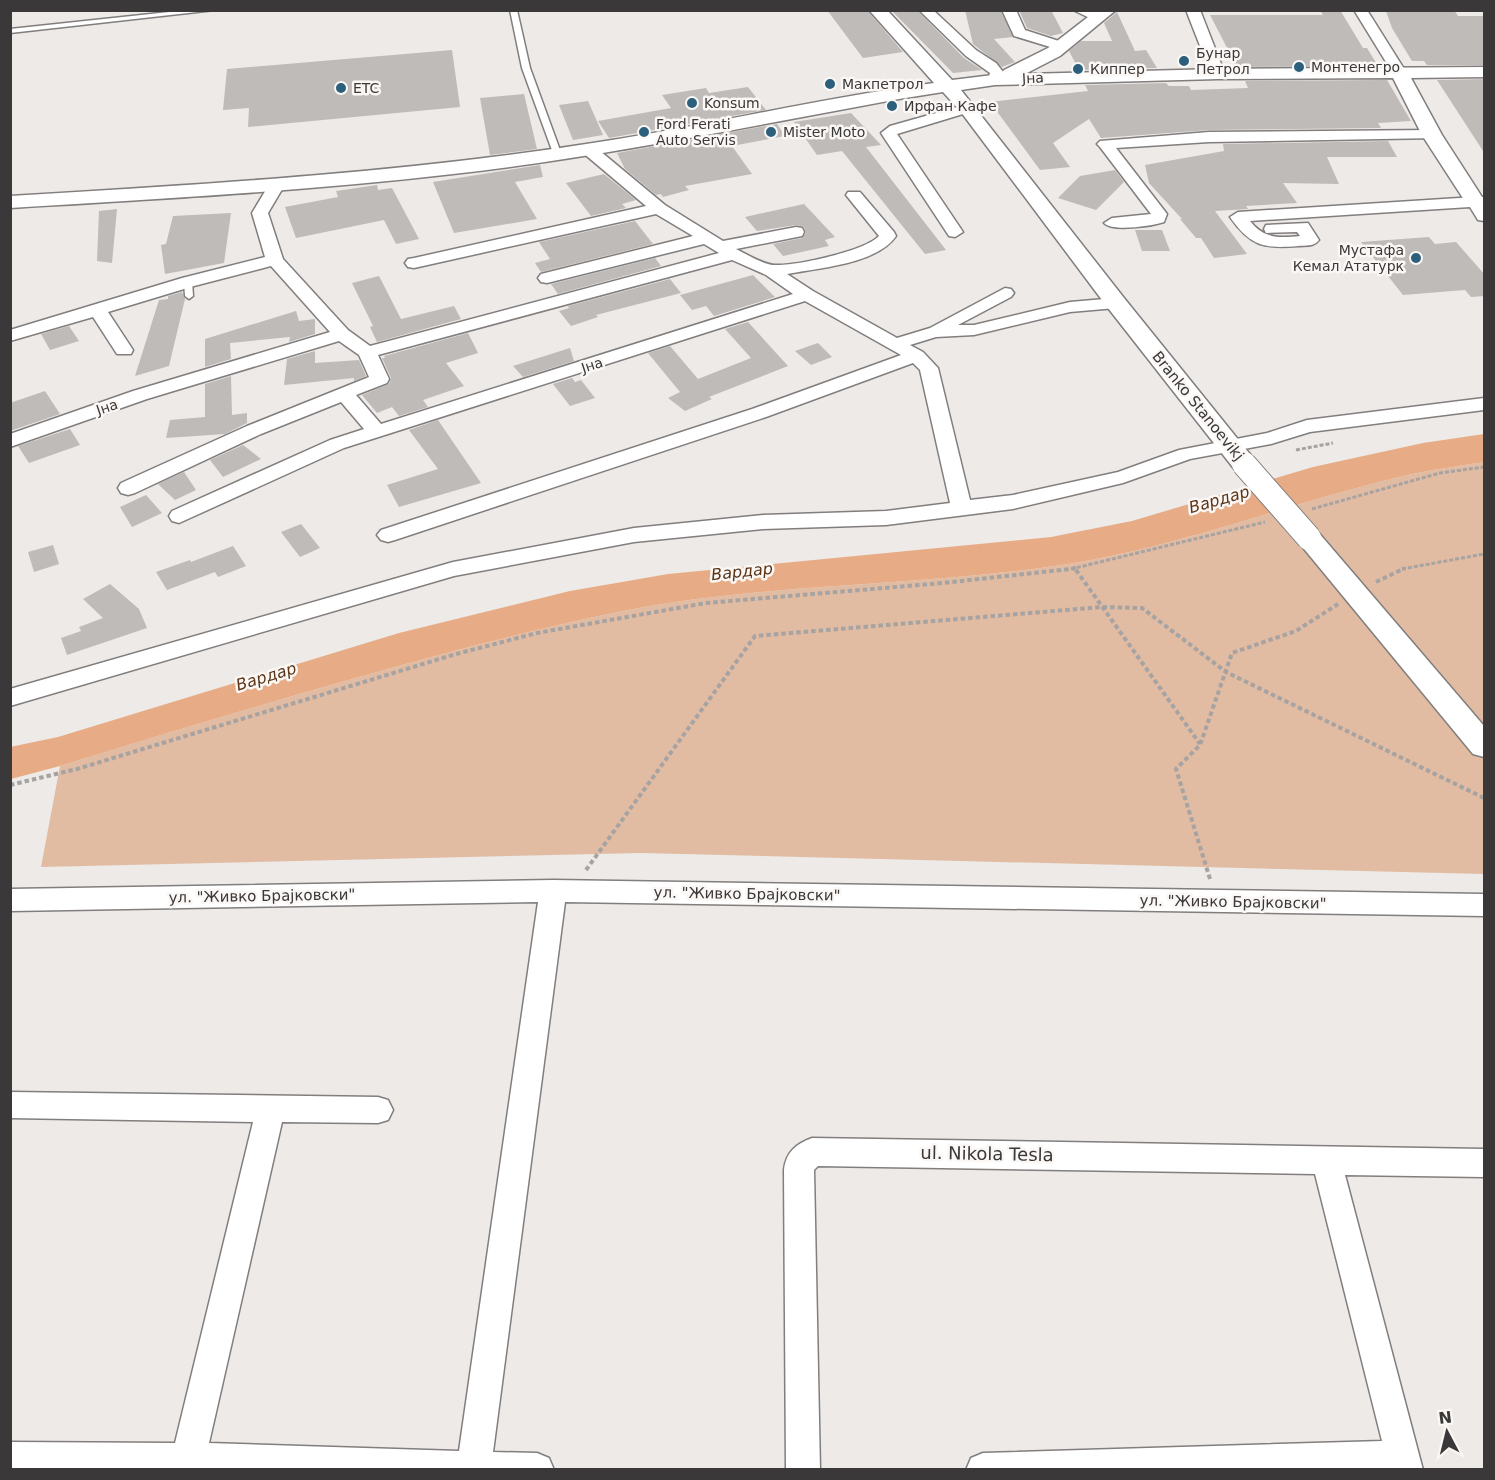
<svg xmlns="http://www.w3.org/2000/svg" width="1495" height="1480" viewBox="0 0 1495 1480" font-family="'DejaVu Sans',sans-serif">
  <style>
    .green { fill: #e1bca3 }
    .water { fill: #e7ac85 }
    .building { fill: #bebbb9 }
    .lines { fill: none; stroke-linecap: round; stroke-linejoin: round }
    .service-casing { stroke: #817e7d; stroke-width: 3 }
    .minor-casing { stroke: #817e7d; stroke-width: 3 }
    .tertiary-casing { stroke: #817e7d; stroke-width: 3 }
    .path-far1 { stroke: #a6a3a2; stroke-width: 3; stroke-dasharray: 4 2; stroke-linecap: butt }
    .path { stroke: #a6a3a2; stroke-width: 4; stroke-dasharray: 4.5 3; stroke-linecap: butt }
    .service { fill: #fff; fill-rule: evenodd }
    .minor { fill: #fff; fill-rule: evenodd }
    .tertiary { fill: #fff; fill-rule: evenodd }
    .tertiary-bridge-casing { stroke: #817e7d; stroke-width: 26; stroke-linecap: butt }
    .tertiary-bridge { stroke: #fff; stroke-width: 24 }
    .poi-dot { fill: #2b5f7c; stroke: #faf7f5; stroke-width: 2 }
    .labels { text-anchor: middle; stroke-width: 5; stroke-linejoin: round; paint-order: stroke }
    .far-poi-label { font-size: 14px; fill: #3a3838; stroke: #faf7f5; text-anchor: start }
    .far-street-label { font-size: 14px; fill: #3a3838; stroke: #faf7f5 }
    .street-label { font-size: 15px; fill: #3a3838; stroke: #faf7f5 }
    .water-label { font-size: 16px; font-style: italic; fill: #5b3417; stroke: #faf7f5 }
    .near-street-label { font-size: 18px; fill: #3a3838; stroke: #faf7f5 }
  </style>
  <rect width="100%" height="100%" fill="#edeae8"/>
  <path class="green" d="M1484,462v412l-843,-21 -600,14 19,-101c131,-40 262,-80 394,-115 71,-18 143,-37 215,-48 139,-21 279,-18 417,-42 111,-20 216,-62 326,-87 24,-5 48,-8 72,-12z"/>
  <path class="water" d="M1484,434v28c-24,4 -48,7 -72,12 -110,25 -215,67 -326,87 -138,24 -278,21 -417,42 -72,11 -144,30 -215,48 -132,35 -263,75 -394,115l-49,13 -1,-32 48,-10 341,-104 171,-42 98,-17 383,-37 81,-16 181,-54 110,-24z"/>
  <g class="building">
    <polygon points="827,10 867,10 903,52 863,58"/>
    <polygon points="891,10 917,10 964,58 982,70 953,73"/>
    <polygon points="965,10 1000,10 1013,37 994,39 1015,62 1002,67 973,44"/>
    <polygon points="1019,10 1051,10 1063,33 1051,36 1027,28"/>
    <polygon points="1320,10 1340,10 1363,48 1367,48 1378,66 1237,67 1210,15 1323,15"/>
    <polygon points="1454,10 1458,16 1485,16 1485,65 1427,65 1424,61 1412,61 1392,28 1386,11"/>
    <polygon points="1117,12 1135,51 1146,50 1157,68 1079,70 1069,51 1081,41 1112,41 1104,23"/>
    <polygon points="452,50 460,107 248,127 249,108 223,110 227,69"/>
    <polygon points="1485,79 1485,154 1437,80"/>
    <polygon points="1387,80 1411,121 1378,123 1381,128 1209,130 1101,138 1089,119 1053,143 1070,167 1040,170 990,102 1088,91 1085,85 1166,83 1169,86 1189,86 1191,90 1248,88 1245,81"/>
    <polygon points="748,87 766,110 609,138 598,121 671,108 662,95 706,88 709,93"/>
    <polygon points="524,94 537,149 490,155 480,98"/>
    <polygon points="588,101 603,135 573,140 559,105"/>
    <polygon points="851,113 881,145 866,147 946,250 925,254 842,151 817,155 794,122"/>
    <polygon points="777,124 785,136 732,146 752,174 685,186 689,190 663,197 661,194 656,195 625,169 617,153"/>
    <polygon points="1388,141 1397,157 1327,157 1339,184 1283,183 1297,203 1246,206 1248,209 1215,211 1247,254 1214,258 1201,238 1196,238 1180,219 1182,219 1149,183 1145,165 1224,151 1223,144"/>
    <polygon points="540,165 543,177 515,182 537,219 454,233 433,182"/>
    <polygon points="1115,170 1124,182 1096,210 1058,198 1080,176"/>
    <polygon points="604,174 636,200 622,204 626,208 591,216 566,183"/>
    <polygon points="377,185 378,190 392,188 419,239 396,244 384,220 296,238 285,207 338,197 336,191"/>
    <polygon points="804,204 835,237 825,240 829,246 783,256 773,244 802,238 806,233 804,227 796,225 757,231 745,217"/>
    <polygon points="117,209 112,263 97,261 99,211"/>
    <polygon points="231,213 224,263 165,274 161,245 166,244 173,216"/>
    <polygon points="635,221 653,244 541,272 535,263 550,259 539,242"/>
    <polygon points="1135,230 1162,230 1170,251 1142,251"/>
    <polygon points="1429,237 1435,244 1456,242 1485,275 1485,296 1471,297 1465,290 1403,295 1361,242"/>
    <polygon points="655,258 661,266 558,294 551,284"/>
    <polygon points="753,275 775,297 714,316 706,306 692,310 680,295"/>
    <polygon points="379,276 401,319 454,306 461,319 377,342 370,327 373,326 352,283"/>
    <polygon points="670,279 681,293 596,315 598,317 571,326 559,311 569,308 568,306"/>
    <polygon points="182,292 185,299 169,366 135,376 159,300 168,299 168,296"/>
    <polygon points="296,311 299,321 315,319 315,334 289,342 290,337 230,343 231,359 205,367 205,339"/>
    <polygon points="748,322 788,366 709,397 712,399 685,411 668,398 680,392 648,353 670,346 698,379 751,358 725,329"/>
    <polygon points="69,326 79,341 50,350 41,334"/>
    <polygon points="468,333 478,353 446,363 464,386 423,400 428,407 399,416 392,407 377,413 362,395 389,384 391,378 382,358 385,358 384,356"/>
    <polygon points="818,343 832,357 811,365 795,351"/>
    <polygon points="570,348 574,361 523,377 513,366"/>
    <polygon points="315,351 315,363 359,360 366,376 354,381 354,378 284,385 287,359"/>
    <polygon points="231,376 232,415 247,413 247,423 225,434 166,438 170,420 205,417 205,384"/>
    <polygon points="572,378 575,382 581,380 595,398 570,406 553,384"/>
    <polygon points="45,391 60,414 10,431 10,403"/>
    <polygon points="438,420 481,483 399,507 387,485 438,469 409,430"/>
    <polygon points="70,429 80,445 29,463 18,446"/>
    <polygon points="243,445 261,459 223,477 210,460"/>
    <polygon points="184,472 196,490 175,500 158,484"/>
    <polygon points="146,495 162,513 132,527 120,507"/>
    <polygon points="301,524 320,548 300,557 281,532"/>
    <polygon points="53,545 59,564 34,572 28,552"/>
    <polygon points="233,546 246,566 218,577 215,572 167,590 156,572 190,560 191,562"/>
    <polygon points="110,584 139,609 147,628 67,655 61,638 81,631 79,627 103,618 83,599"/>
  </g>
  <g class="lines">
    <g class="service-casing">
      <g id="service">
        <polygon points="188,10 215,10 10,33 10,29"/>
        <polygon points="510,10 517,10 530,68 561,153 560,155 553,153 522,68"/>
        <polygon points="188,279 192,282 193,296 189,299 185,296 184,282"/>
      </g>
    </g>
    <g class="minor-casing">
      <g id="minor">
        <polygon points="919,10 933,10 976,50 996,63 1004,73 1000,83 990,83 988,80 990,73 966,56"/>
        <polygon points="1002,10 1016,10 1025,30 1065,43 1067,46 1060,50 1014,36"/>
        <polygon points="1073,10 1092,10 1103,17 1096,21"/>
        <polygon points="1186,10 1200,10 1225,74 1223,77 1213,77 1211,74"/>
        <polygon points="1354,10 1367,10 1406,72 1404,75 1394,75"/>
        <polygon points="968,104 973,105 975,108 973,111 897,134 963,232 955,237 949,236 881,133 890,126"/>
        <path d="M1432,130l5,2 3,3 -3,3 -228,4 -93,6 51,66 -3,8c-12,4 -52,10 -60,1l8,-5 39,-4 -51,-67 -3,-3 3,-3 109,-9z"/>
        <path d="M588,144l6,2 71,59 58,36 73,-14 6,1 2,4 -2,4 -66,13c10,5 28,16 39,16 21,1 90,-14 104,-29l-33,-41 2,-3h12l34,40 2,4c-19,28 -77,32 -109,38l26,17 84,47 33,-10 75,-40 6,1 3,4 -3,4 -53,28h16l96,-23 46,-4 6,1 3,4 -3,4 -6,1 -46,4 -96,23 -38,2 -26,8 13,7 15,16 32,132 43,-5 105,-23 61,-22 88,-17 40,-13 177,-22v12l-174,22 -39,12 -81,15 -67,24 -110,26 -127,16 -123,4 -129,13 -180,34 -444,130v-17l443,-127 181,-34 129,-13 123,-4 64,-8 -30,-133 -7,-7 -147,54 -371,123 -7,2 -7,-2 -4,-5 4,-5 371,-121 149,-54 -96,-54 -461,147 -165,75 -7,-2 -3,-5 3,-5 158,-71 34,-11 -23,-27 -80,32 -126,59 -7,2 -7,-2 -3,-5 3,-5 126,-57 122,-49 -10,-22 -20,-14 -192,58 -137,48v-13l123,-43 197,-59 -59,-66 -77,20 -86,26 25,38 -2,4h-14l-24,-37 -83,24v-11l172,-52 83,-21 -13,-44 18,-30h12l2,3 -16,27 15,46 65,71 22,16 349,-93 -15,-9 -157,39 -6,-1 -3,-4 3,-4 152,-38 -37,-22 -242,54 -6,-1 -3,-4 3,-4 6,-1 232,-52 -64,-54 -2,-3zM732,260l34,15 27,19 -412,130 -25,-29 31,-12 2,-4 -11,-24z"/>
        <path d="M1475,197l6,2 3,5v17l-6,-1 -8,-13 -220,14c14,18 29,17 50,15l-3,-4 -31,1 -2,-4 2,-4 42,-2 11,17c-5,7 -13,5 -21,6 -34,3 -48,0 -68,-29l8,-5z"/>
        <polygon points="553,880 1484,894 1484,916 565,902 493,1452 537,1453 549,1458 554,1470 10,1470 10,1442 175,1443 253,1122 10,1118 10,1092 378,1097 388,1100 393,1110 388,1120 378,1123 282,1122 209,1443 459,1451 538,902 10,911 10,889"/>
        <path d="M812,1138l672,11v28l-139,-2 78,295h-457l5,-12 12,-5 399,-12 -67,-267 -497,-8 -4,4 6,300h-34l-2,-300c2,-18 12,-26 28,-32z"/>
      </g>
    </g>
    <g class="tertiary-casing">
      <g id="tertiary">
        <path d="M869,10h18l65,70 49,-6 3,-4 44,-22 49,-38h19l-56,46 -35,18 193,-5 266,-2v10l-73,1 31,57 40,62h2v12l-16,-3 -46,-71 -29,-57 -175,1 -223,6 -34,5 163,208 129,160 4,6 -4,6 -9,2 -9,-2 -127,-162 -147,-196 -18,-20 -44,7c-148,27 -296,58 -446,75 -147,17 -295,25 -443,34v-12c202,-12 403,-24 602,-56 108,-17 214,-43 322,-57z"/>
        <polygon points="1309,529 1318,532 1484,726 1484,757 1473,754 1300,544 1296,538 1300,532"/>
      </g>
    </g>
    <g class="path-far1">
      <polyline points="1296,450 1333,443"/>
      <polyline points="1312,509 1440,473 1484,467"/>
      <polyline points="1071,569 1265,522"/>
      <polyline points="1402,569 1484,554"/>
    </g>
    <g class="path">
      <polyline points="1076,570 1200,744"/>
      <polyline points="1376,582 1405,568"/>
      <polyline points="10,785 77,769 456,654 537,633 706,603 943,583 1079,568"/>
      <polyline points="586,870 755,636 1102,607 1142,608 1226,672 1484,798"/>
      <polyline points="1210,879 1176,769 1200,745 1232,653 1296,631 1338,604"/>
    </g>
    <use href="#service" class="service"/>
    <use href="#minor" class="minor"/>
    <use href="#tertiary" class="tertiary"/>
    <g class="tertiary-bridge-casing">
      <polyline id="tertiary-bridge" points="1244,464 1309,538"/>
    </g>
    <use href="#tertiary-bridge" class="tertiary-bridge"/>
  </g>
  <g class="poi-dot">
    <circle cx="1184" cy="61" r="6"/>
    <circle cx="1299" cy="67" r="6"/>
    <circle cx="1078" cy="69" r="6"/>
    <circle cx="830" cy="84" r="6"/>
    <circle cx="341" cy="88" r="6"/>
    <circle cx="692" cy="103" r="6"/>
    <circle cx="892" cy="106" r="6"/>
    <circle cx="644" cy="132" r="6"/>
    <circle cx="771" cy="132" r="6"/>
    <circle cx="1416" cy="258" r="6"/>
  </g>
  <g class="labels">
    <g class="far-poi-label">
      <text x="1196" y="58">Бунар<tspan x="1196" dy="16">Петрол</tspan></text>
      <text x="1311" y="72">Монтенегро</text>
      <text x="1090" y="74">Киппер</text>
      <text x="842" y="89">Макпетрол</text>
      <text x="353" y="93">ETC</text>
      <text x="704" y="108">Konsum</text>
      <text x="904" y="111">Ирфан Кафе</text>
      <text x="656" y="129">Ford Ferati<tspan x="656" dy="16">Auto Servis</tspan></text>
      <text x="783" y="137">Mister Moto</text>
      <text x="1404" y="255" text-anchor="end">Мустафа<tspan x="1404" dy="16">Кемал Ататурк</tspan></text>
    </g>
    <g class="far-street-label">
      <text transform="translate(1033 78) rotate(-3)" y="5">Јна</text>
      <text transform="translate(592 365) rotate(-18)" y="5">Јна</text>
      <text transform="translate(107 407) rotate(-19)" y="5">Јна</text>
    </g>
    <g class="street-label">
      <text transform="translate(1198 406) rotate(51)" y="5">Branko Stanoevikj</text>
      <text transform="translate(747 894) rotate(1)" y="5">ул. "Живко Брајковски"</text>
      <text transform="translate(262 896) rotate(-1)" y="5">ул. "Живко Брајковски"</text>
      <text transform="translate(1233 902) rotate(1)" y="5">ул. "Живко Брајковски"</text>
    </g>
    <g class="water-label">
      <text transform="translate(1219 499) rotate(-16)" y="6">Вардар</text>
      <text transform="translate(742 571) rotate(-6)" y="6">Вардар</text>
      <text transform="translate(266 676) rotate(-17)" y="6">Вардар</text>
    </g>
    <g class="near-street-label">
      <text transform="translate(987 1154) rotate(1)" y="6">ul. Nikola Tesla</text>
    </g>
  </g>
  <rect width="1495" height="1480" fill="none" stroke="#3a3838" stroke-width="24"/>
  <g transform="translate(1447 1432) rotate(353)" stroke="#faf7f5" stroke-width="4.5" paint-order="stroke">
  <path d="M0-4.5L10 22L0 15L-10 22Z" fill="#3a3838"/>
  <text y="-9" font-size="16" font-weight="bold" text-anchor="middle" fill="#3a3838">N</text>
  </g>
</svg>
